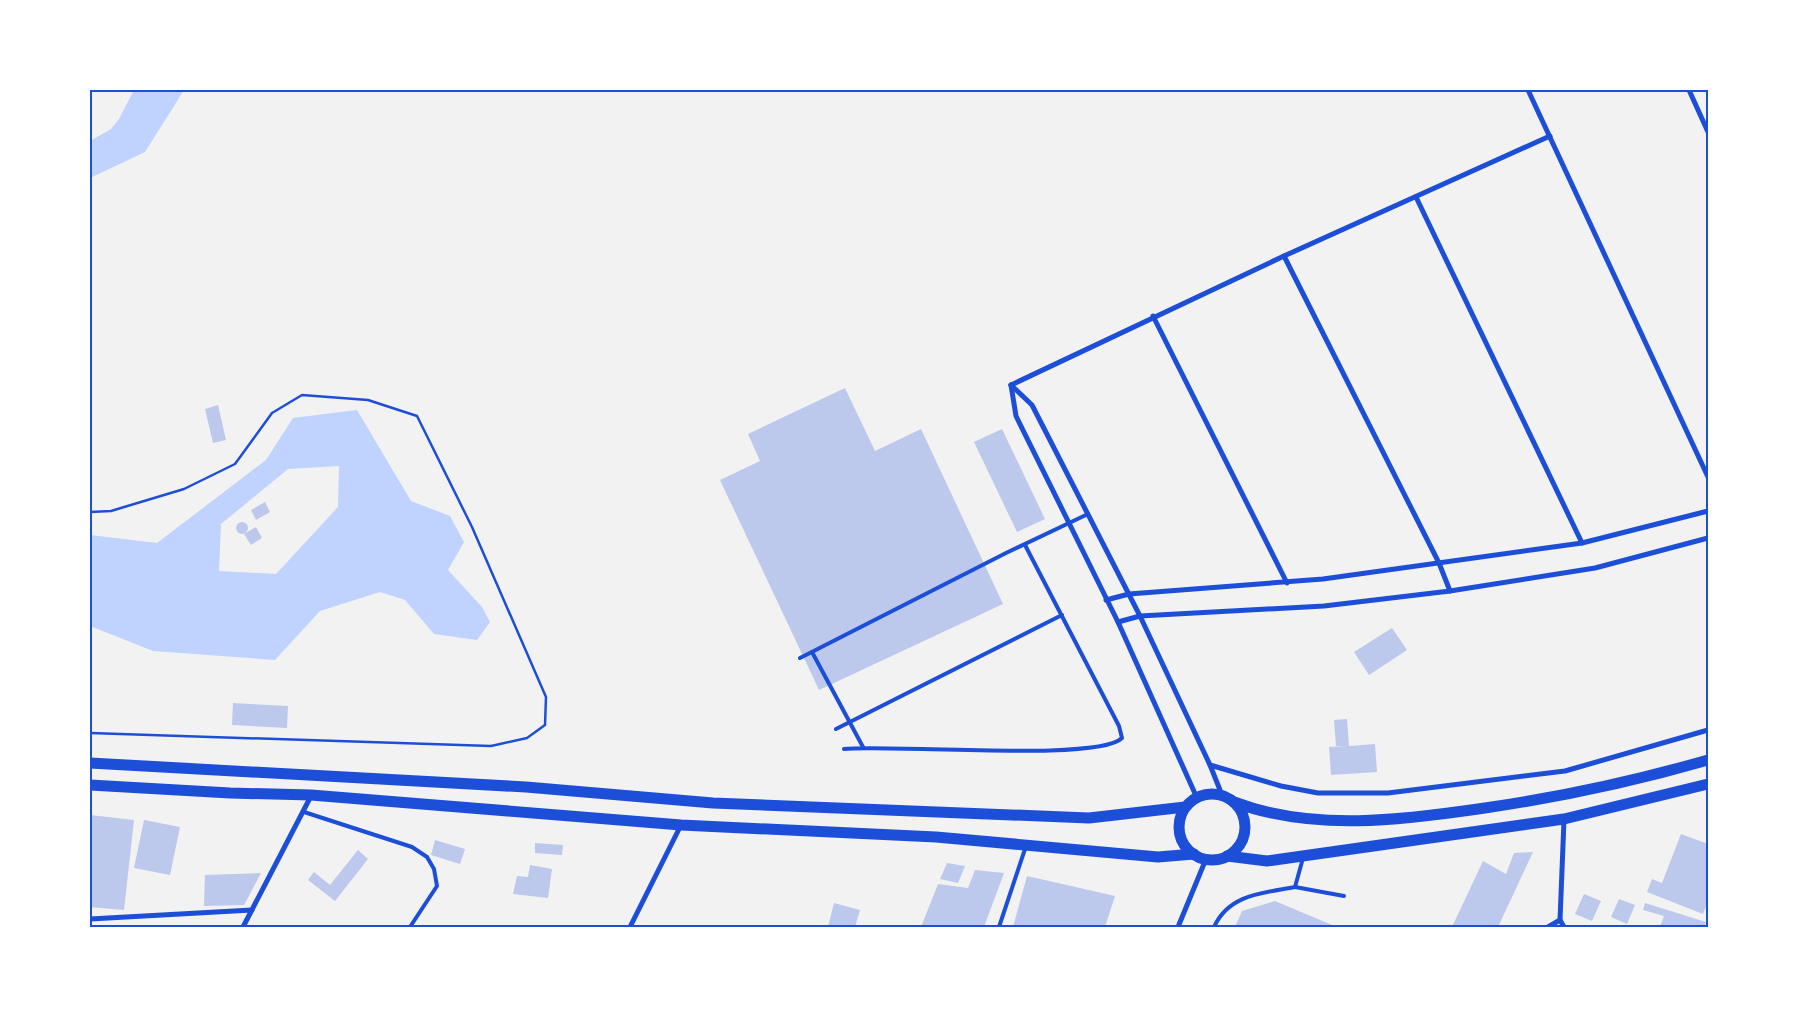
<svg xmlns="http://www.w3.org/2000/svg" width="1798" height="1017" viewBox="0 0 1798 1017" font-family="'Titillium Web',sans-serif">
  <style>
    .water { fill: #bfd3fe; fill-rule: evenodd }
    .building { fill: #bdc9ec }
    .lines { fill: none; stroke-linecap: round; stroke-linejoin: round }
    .path { stroke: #1d4ed8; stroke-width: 2.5 }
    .service { stroke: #1d4ed8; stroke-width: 4 }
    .minor { stroke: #1d4ed8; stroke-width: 5 }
    .primary { stroke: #1d4ed8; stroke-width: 11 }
    .neatline { fill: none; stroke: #1d4ed8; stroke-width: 2 }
  </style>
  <rect width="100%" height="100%" fill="#f2f2f2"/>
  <g class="water">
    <polygon points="134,90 184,90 145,152 90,178 90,141 111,129 119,119"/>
    <path d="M357,410l54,91 39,15 14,26 -16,28 34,37 8,15 -13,18 -43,-6 -29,-34 -25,-8 -60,19 -45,49 -122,-9 -63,-25v-91l67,8 109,-83 27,-42zM339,466l-1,41 -62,67 -57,-3 2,-47 67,-55z"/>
  </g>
  <g class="building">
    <polygon points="845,388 875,451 921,429 1003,604 819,690 720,480 760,461 748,434"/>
    <polygon points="218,405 226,440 213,443 205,409"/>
    <polygon points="1002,429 1045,519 1017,532 974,442"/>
    <polygon points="265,502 270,512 256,520 251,510"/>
    <circle cx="242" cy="528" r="6"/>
    <polygon points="256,527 262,538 251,545 244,534"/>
    <polygon points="1392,628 1407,650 1369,675 1354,652"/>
    <polygon points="233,703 288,706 287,728 232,725"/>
    <polygon points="1347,719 1349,746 1375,744 1377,772 1331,775 1329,747 1345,746 1336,746 1334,720"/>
    <polygon points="90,815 134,820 124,910 90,907"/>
    <polygon points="144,820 180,827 170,875 134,868"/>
    <polygon points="1681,834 1708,844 1708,901 1703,914 1647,892 1652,879 1662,883"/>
    <polygon points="435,840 465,849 460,864 431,855"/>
    <polygon points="535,843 563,845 562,855 535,853"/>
    <polygon points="358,850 368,859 335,901 308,880 314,872 330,885"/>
    <polygon points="1533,852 1498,927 1452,927 1483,861 1506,874 1514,853"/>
    <polygon points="947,863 965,866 958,883 940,879"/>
    <polygon points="530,865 552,869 548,898 513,894 517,876 528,877"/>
    <polygon points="975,870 1004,873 984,927 921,927 938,884 968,888"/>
    <polygon points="261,873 244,905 204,906 205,875"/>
    <polygon points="1027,876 1115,896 1105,927 1013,927"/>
    <polygon points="1584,894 1601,901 1592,921 1575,914"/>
    <polygon points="1619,899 1635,905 1627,924 1611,917"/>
    <polygon points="1275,901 1332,925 1331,927 1235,927 1242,911"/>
    <polygon points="834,903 860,910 855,927 828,927"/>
    <polygon points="1645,903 1706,922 1704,927 1660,927 1664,916 1643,910"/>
  </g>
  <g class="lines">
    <polyline class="path" points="90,512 111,511 184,489 235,464 272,413 302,395 368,400 417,416 472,527 546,697 545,725 527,738 491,746 90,733"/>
    <g class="service">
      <polyline points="812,652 863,747"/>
      <polyline points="800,658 1006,553 1088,514"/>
      <polyline points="836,729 1062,615"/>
      <path d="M844,749c46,-5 255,13 278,-11l-3,-12 -94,-181"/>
      <polyline points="304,812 412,847 427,857 434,869 437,886 410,927"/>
      <polyline points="1303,858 1295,887 1344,896"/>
      <polyline points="999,927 1026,846"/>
      <path d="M1214,927c15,-33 49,-34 81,-40"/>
    </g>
    <g class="minor">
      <polyline points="1528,90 1708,477"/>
      <polyline points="1689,90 1708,132"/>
      <polyline points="1416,197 1582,543"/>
      <polyline points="1284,256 1439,563 1450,591"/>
      <polyline points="1153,316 1287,583"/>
      <polyline points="1011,385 1284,256 1550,136"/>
      <polyline points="1011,385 1032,405 1140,616 1210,765 1222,795"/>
      <polyline points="1011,385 1016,416 1118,622 1197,798"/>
      <polyline points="1106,600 1129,594 1323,579 1582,543 1708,511"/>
      <polyline points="1118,622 1140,616 1324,606 1450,591 1595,568 1708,538"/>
      <polyline points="1210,765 1281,786 1318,793 1388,793 1565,771 1708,730"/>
      <polyline points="90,919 252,910"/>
      <polyline points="1560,920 1564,927"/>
      <polyline points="243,927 311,796"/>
      <polyline points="630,927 681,825"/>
      <polyline points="1178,927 1206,859"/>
      <polyline points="1548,927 1560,920 1564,820"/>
    </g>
    <g class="primary">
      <polyline points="90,763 526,787 713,803 1089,818 1185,807"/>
      <polyline points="90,785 230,793 311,795 681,825 936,837 1158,857 1194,854"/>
      <circle cx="1212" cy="827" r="33"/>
      <path d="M1234,802c79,30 169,18 251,6 76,-11 150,-27 223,-48"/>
      <polyline points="1227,856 1267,861 1564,819 1708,784"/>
    </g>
  </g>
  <rect width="1798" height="1017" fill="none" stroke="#ffffff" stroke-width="182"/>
  <rect x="91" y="91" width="1616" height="835" class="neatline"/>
</svg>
